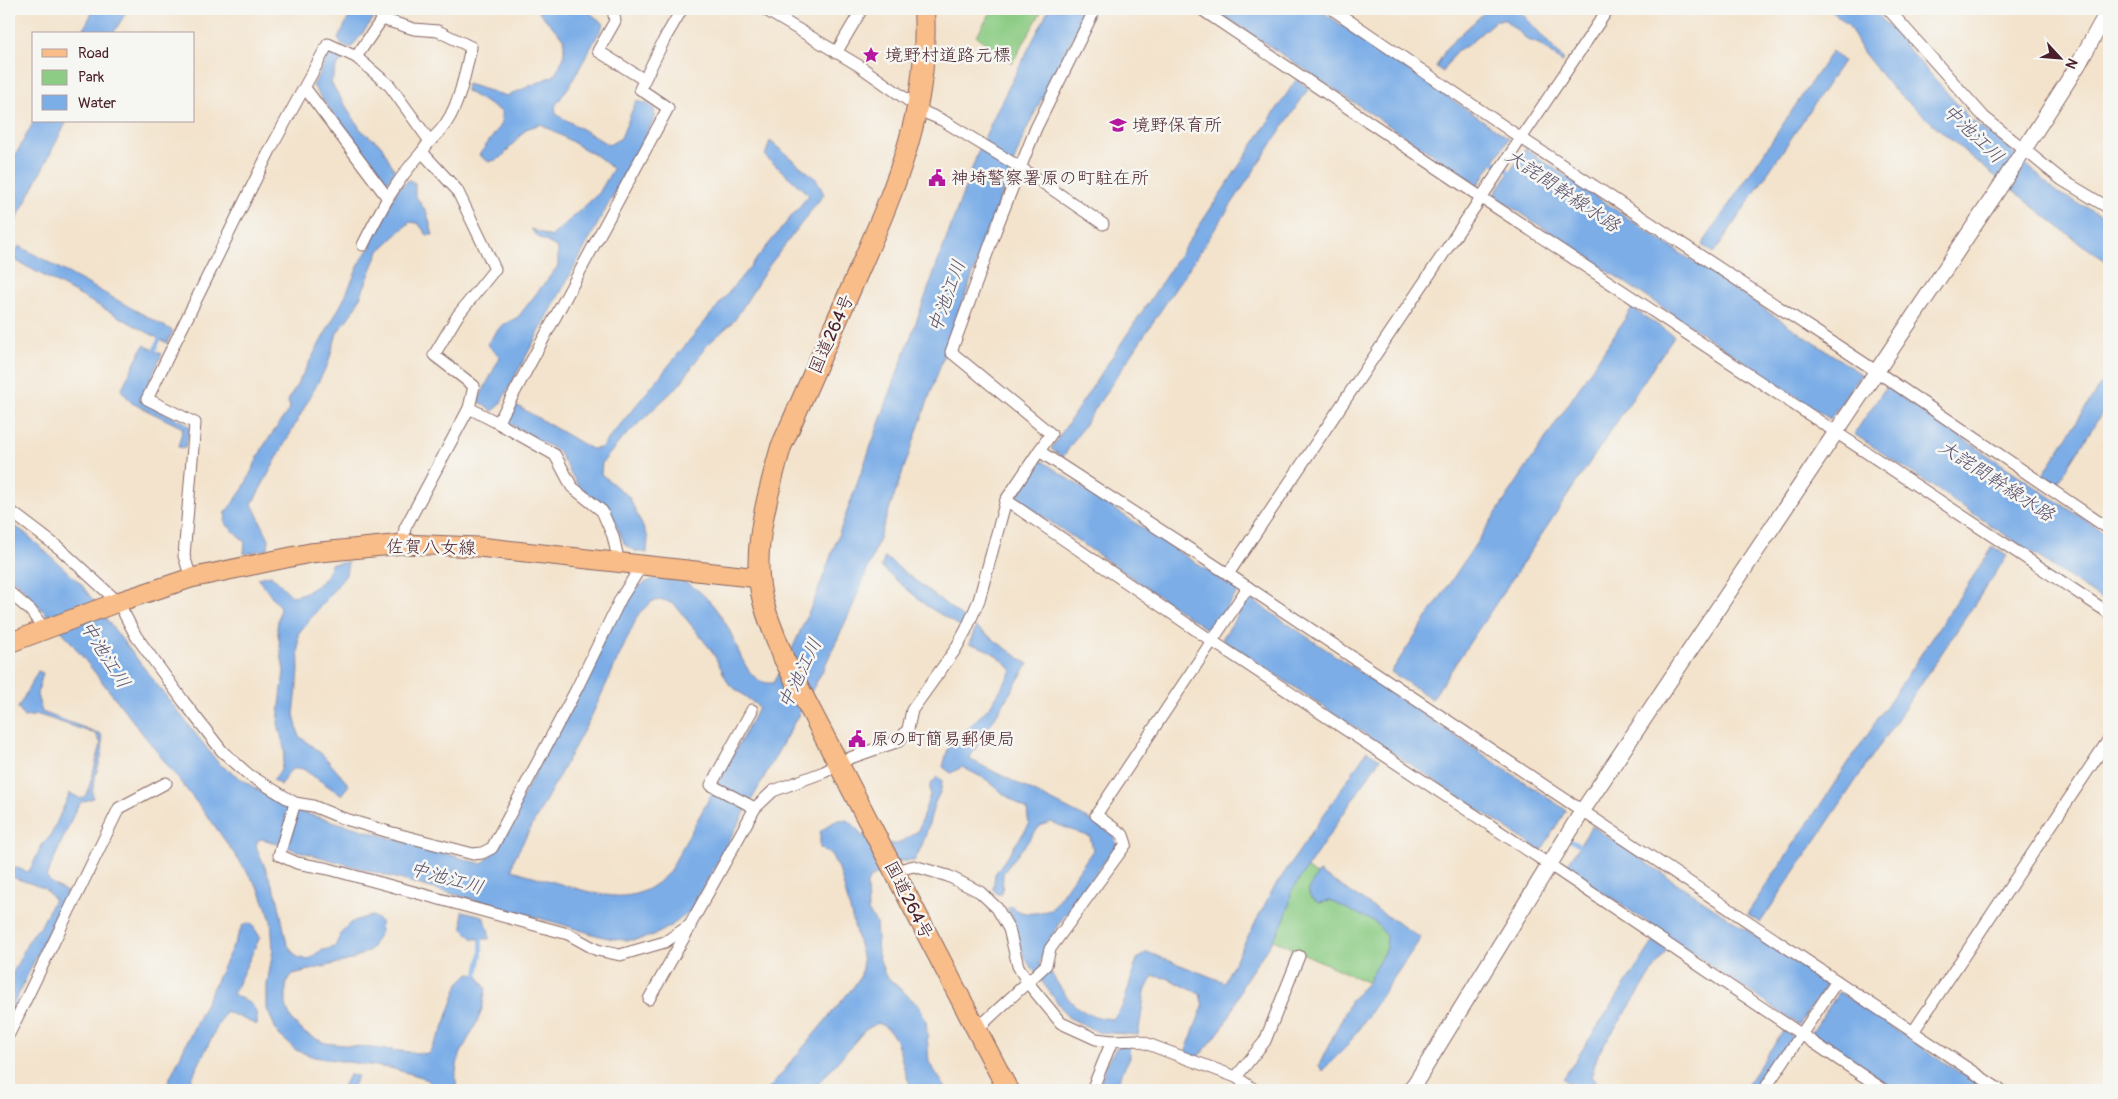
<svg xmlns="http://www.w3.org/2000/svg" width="2118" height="1099" viewBox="0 0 2118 1099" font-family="Pangolin,'Klee One',sans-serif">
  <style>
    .green { fill: #8ccc84; stroke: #6b7658 }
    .water { fill: #7bade7; stroke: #626689; fill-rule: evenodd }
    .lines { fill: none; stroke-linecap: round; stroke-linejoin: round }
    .stream { stroke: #7bade7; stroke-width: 4 }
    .minor-casing { stroke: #856463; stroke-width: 13 }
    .tertiary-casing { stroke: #856463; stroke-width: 17 }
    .primary-casing { stroke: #856463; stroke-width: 21 }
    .trunk-casing { stroke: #856463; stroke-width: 22 }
    .minor { stroke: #fff; stroke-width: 11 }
    .tertiary { stroke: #fff; stroke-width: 15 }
    .primary { stroke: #f8bd89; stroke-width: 19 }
    .trunk { stroke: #f8bd89; stroke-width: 20 }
    .labels { text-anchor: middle; stroke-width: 5; stroke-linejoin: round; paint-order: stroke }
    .poi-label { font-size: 18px; fill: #4a1f2b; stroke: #f6f6f2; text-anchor: start }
    .street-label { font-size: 18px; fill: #4a1f2b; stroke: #f6f6f2 }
    .water-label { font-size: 19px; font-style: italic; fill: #5b516d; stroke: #f6f6f2 }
  </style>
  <rect width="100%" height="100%" fill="#f6f6f2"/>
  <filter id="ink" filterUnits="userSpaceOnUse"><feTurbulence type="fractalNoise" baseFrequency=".02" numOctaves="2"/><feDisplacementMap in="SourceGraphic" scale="10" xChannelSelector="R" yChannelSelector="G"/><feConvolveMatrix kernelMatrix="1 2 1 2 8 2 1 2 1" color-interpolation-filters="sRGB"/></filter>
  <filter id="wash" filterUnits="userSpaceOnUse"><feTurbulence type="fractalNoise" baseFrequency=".0096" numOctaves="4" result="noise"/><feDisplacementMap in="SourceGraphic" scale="20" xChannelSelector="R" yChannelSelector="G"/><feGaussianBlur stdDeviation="1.12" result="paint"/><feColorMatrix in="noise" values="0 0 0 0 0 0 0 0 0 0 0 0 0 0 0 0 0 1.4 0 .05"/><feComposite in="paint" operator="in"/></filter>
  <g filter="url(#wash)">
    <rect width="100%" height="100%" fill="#f3e3cc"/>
    <g class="green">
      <polygon points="993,9 1035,9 1041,12 1012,63 976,36"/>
      <polygon points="1299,864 1417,937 1382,989 1260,934"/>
    </g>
    <g class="water">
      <polygon points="94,9 128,9 113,34 81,34"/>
      <polygon points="353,9 381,9 351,48 342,45 338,39"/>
      <polygon points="536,9 585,9 604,24 570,85 555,106 556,114 609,145 621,138 636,101 648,104 654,109 655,118 499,406 493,411 478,401 500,357 487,344 501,326 518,317 558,266 558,248 538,237 531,229 551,237 599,193 613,169 600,158 541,124 526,129 501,158 489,162 479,155 501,125 502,112 466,91 467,84 507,96 555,75 564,57 564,39"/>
      <path d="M1049,9h38l-61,121 -25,65 -129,363 -21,52 -29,62 -131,238c-47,42 -72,33 -127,15l-269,-75 -32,-11 -5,1 -2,6 21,50 10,48 10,13 11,3 12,-9 15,-4c9,-23 15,-27 38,-31l7,5 1,11 -11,18 -19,10 -58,14 -7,8v26l7,14 13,12 19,9 103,11 14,-23 17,-48 10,-10 10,4 7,12c-2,8 -3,16 -5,23 -11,31 -30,43 -24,78h-22l-1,-5 -12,-8 -32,-9 -76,-11 -18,-7 -18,-16 -11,-25v-24l6,-35 -2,-30 -12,-31 -47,-67 -145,-185 -49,-54 -9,-6v-55l16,11 56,51 35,48 103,132 64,43 199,57 12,-12 129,-250c11,-13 21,-22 38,-24 29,-3 52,24 65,46 12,19 19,62 47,59l20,-36 24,-53 161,-442 19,-42zM664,600l11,5 37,46 17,33 30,23 -90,165c-31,33 -58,26 -98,15 -20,-6 -39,-11 -59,-17l2,-11 78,-144 47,-102 14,-12z"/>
      <polygon points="1214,9 1318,9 1509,138 1478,185"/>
      <polygon points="1488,9 1518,9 1564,60 1562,62 1539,44 1528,40 1505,20 1496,20 1468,45 1456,51 1443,72 1436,67 1447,47"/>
      <polygon points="1830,9 1873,9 1971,120 2011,150 2056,192 2109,219 2109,263 2077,241 1971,157 1892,88 1863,52 1849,26"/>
      <polygon points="1832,51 1843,61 1714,253 1702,245"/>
      <polygon points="337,53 343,59 336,68 331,83 361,130 381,145 395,171 385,185 313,86 328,56"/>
      <polygon points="1296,80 1309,88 1063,457 1051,449"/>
      <polygon points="34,121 67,121 9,234 9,167"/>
      <polygon points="770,141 816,179 824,194 768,267 734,321 707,345 680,384 621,440 602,463 601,474 629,497 648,538 647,553 635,551 625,545 614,520 604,506 577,484 558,451 512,425 509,419 516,405 591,449 601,448 809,195 765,156"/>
      <polygon points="1525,149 1861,374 1830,419 1494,195"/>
      <polygon points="409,180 415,183 415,195 427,213 433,235 427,235 418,223 410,222 379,251 356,307 337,333 328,364 252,504 269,539 268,549 244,554 245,542 225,523 226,512 243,489 263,447 290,408 288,401 343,301 362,258 370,249 372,239 398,189"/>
      <polygon points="19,246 173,331 167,343 13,259"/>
      <polygon points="1632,308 1674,336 1432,699 1391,672"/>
      <polygon points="144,345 162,354 140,401 186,423 190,428 185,448 178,447 183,428 132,403 121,390"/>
      <polygon points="2109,371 2109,402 2057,484 2043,475"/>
      <polygon points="1886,387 2109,536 2109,604 1854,434"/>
      <polygon points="1042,461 1238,591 1211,632 1016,498"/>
      <polygon points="1993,547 2007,556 1760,923 1747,914"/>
      <polygon points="885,557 966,620 963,628 927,606 881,567"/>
      <path d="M348,562l-2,13 -48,59 1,37 -5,43 5,22 24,19 26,30 -8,10 -38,-26c-13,-3 -16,5 -22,16l-8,-5 8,-10 4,-18 -7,-29 6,-52 -7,-43 3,-21 -23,-29 14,-3 21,21c18,-3 35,-14 39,-32z"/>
      <polygon points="1249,598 1566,810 1541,851 1222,639"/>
      <path d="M976,627l52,37 -59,95 123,62 22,15 3,9 -58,78 -20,40 5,9 7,1c17,27 27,44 62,46l10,-13 14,-47 10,-7 77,30 48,-91 95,-140 13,8 -89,133c-1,31 -26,58 -43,84 -8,12 -12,28 -19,41 -9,15 -19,27 -31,40l-6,1 -7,-5 18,-47 -3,-12 -33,-16 -14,-2 -8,15 -7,44 -40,-3 -30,-15 -44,-60 -12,-41 -5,-7 4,-3c13,11 25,7 40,4l42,-60 -3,-13 -39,-15 -11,4 -37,47 -1,21h-5l-4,-5 2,-15 34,-49 -2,-15 -22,-15 -18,-15 -25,-13 -11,6 -8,-6 5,-19 43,-43 21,-34c-10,-14 -26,-24 -43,-27z"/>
      <path d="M38,671l5,2 -6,22 5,17 59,22c7,21 -11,42 -8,64l-11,4 -5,5 -31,70 8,8 13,7 -58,122v-33l23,-47 8,-6 14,-29 -10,-11 -35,-12v-11l19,7c9,-11 10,-28 22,-35l20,-44 11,6 6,-5 14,-50 -5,-10 -57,-19 -15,2 -6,-9z"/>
      <path d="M937,777l5,3c-1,17 -6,16 -9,29 -6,21 -8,33 -19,52h-15l-22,-6 -4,4 8,14 -11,5 -3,6 1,27 8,12 2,31 7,21 34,31 7,15 3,41 18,28h-33c-17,-22 -8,-55 -36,-67l-13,7 -52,60h-45l86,-104 7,-11 2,-15 -22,-85 -10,-21 -11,-6v-16c18,-15 28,-19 41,3l21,8 15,1 21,-13 12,-36v-10z"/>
      <polygon points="1592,826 1827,984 1799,1025 1566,867"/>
      <polygon points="1319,872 1421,938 1347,1046 1322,1071 1319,1065 1351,1000 1368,982 1386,948 1387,936 1375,922 1330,901 1319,903 1310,897 1308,889"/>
      <polygon points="462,911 483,916 489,932 489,939 473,939 463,929"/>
      <path d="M251,923l9,14 -27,57c16,9 25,10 24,31l-32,-14 -39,79h-22l79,-165z"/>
      <polygon points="1654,941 1667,950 1598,1054 1591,1077 1601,1086 1598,1090 1577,1090 1577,1088 1563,1079"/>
      <polygon points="1839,992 1986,1090 1896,1090 1811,1034"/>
      <polygon points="1784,1030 1793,1037 1757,1090 1743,1090"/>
      <polygon points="1129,1046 1130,1057 1117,1083 1119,1090 1099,1090 1106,1063 1117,1047"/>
      <polygon points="349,1075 358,1076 351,1090 341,1090"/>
    </g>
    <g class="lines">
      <g class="stream">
        <polyline points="1489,159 1513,174"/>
        <polyline points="9,250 19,255"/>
        <polyline points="153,354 161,335"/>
        <polyline points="1568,839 1581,847"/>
        <polyline points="476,979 481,954 481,937"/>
      </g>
    </g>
  </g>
  <g filter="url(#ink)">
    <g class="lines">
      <g class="minor-casing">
        <g id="minor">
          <polyline points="613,9 615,21 598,51 643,79"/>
          <polyline points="764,9 858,65 926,113 942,120 1021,168 1103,224"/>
          <polyline points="1095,9 1036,128 996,229 951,352 1051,434 1039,451 1228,574 2000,1090"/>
          <polyline points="1201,9 1482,198 2109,613"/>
          <polyline points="1332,9 1521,138 1876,371 2109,529"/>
          <polyline points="1888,9 1984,117 2062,180 2109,208"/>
          <polyline points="836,53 862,9"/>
          <polyline points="356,57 390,86 429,140"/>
          <polyline points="305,88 387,197"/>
          <path d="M363,245c18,-36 32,-63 59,-93"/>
          <polyline points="498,423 555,455 572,487 602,511 613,536 619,563"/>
          <polyline points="1006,500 1212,641 1550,865 1884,1090"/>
          <polyline points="9,510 59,548 118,602 136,636 184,702 222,751 249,775 295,803 313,806 342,818 389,832 473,854 482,853 492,848 576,690 621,598 642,565"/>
          <polyline points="403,544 405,528 469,408 498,423 668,108 640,89 665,38 682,9"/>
          <polyline points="1228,574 1608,9"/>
          <path d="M191,578l-7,-22 11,-133 -48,-24 123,-249 58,-106 28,13 26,-38 32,10 24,2 33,16c-6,27 -12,63 -31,84 -8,9 -11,9 -18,21l35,38 38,79 -37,46 -24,40 40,31 -5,22"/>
          <polyline points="9,592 31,611 44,629"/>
          <polyline points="752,710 711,785 755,808"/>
          <polyline points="295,803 279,855 297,863 329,869 568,934 597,950 620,955 665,942 690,925 755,808 773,791 824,772 850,758 899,741 908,729 912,710 955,650 966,630 979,600 1006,500 1039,451"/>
          <polyline points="894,871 914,866 948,876 980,892 997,908 1009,929 1018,966 1028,983 1061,1023 1096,1039 1112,1041 1137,1040 1236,1077 1255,1090"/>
          <polyline points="649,999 690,927"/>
          <polyline points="976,1030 1046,965 1050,949 1126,844 1123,835 1096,815 1248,587"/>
          <polyline points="1913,1032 2109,739"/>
          <polyline points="9,1034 119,808 166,783"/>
          <polyline points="1236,1077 1265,1041 1299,956"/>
          <polyline points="1092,1090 1112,1041"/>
          <polyline points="1764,1090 1837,981"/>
        </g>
      </g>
      <g class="tertiary-casing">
        <polyline id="tertiary" points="1411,1090 1583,810 1998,190 2078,65 2109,9"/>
      </g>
      <g class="primary-casing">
        <polyline id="primary" points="9,643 118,602 191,578 310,553 403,544 479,547 759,578"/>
      </g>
      <g class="trunk-casing">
        <path id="trunk" d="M924,9c6,105 -30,181 -71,275 -24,54 -48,109 -72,163 -13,46 -31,106 -18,154 5,20 14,39 21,58l224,431"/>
      </g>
      <use href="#minor" class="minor"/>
      <use href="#tertiary" class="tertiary"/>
      <use href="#primary" class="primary"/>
      <use href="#trunk" class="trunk"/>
    </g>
  </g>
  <defs>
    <g id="sight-bare" transform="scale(1.35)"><path d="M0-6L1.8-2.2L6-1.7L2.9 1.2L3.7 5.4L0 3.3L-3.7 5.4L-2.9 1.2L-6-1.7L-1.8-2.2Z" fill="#b5179e" stroke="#f6f6f2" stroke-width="2.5" paint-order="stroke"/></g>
    <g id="school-bare" transform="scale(1.35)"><path d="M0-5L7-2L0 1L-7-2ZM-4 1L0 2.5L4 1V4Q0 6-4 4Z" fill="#b5179e" stroke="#f6f6f2" stroke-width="2.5" paint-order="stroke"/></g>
    <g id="civic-bare" transform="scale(1.35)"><path d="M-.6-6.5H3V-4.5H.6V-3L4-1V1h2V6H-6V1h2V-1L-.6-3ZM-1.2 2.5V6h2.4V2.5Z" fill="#b5179e" stroke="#f6f6f2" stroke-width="2.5" paint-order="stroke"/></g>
  </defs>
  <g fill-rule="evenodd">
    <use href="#sight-bare" x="871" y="55"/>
    <use href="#school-bare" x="1118" y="125"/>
    <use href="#civic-bare" x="937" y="178"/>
    <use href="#civic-bare" x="857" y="739"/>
  </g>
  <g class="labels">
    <g class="poi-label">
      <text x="885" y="61">境野村道路元標</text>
      <text x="1132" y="131">境野保育所</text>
      <text x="951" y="184">神埼警察署原の町駐在所</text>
      <text x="871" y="745">原の町簡易郵便局</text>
    </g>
    <g class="street-label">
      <text transform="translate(831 334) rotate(-66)" y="6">国道264号</text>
      <text transform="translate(431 547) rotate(1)" y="6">佐賀八女線</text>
      <text transform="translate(909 900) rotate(63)" y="6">国道264号</text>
    </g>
    <g class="water-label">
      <text transform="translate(1974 133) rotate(44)" y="7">中池江川</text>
      <text transform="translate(1563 190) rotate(34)" y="7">大詫間幹線水路</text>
      <text transform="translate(946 296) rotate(-70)" y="7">中池江川</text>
      <text transform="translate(1997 480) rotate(33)" y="7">大詫間幹線水路</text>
      <text transform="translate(106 654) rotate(58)" y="7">中池江川</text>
      <text transform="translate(799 673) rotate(-64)" y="7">中池江川</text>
      <text transform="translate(447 877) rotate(16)" y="7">中池江川</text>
    </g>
  </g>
  <rect width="2118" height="1099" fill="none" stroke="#f6f6f2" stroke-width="30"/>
  <rect x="32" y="32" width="162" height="90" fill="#f6f6f2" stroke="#b1a0a2"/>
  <rect x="42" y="49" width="25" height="8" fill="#f8bd89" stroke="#b1a0a2"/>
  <text x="78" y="58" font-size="15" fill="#4a1f2b">Road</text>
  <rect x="42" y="70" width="25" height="15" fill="#8ccc84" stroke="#b1a0a2"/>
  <text x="78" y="82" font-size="15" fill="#4a1f2b">Park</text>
  <rect x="42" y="95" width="25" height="15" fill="#7bade7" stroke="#b1a0a2"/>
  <text x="78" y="108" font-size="15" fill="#4a1f2b">Water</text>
  <g transform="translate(2060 58) rotate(116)" stroke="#f6f6f2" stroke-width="4" paint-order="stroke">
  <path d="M0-4L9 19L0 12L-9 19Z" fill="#4a1f2b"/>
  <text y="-8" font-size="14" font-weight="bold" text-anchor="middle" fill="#4a1f2b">N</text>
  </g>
</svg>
